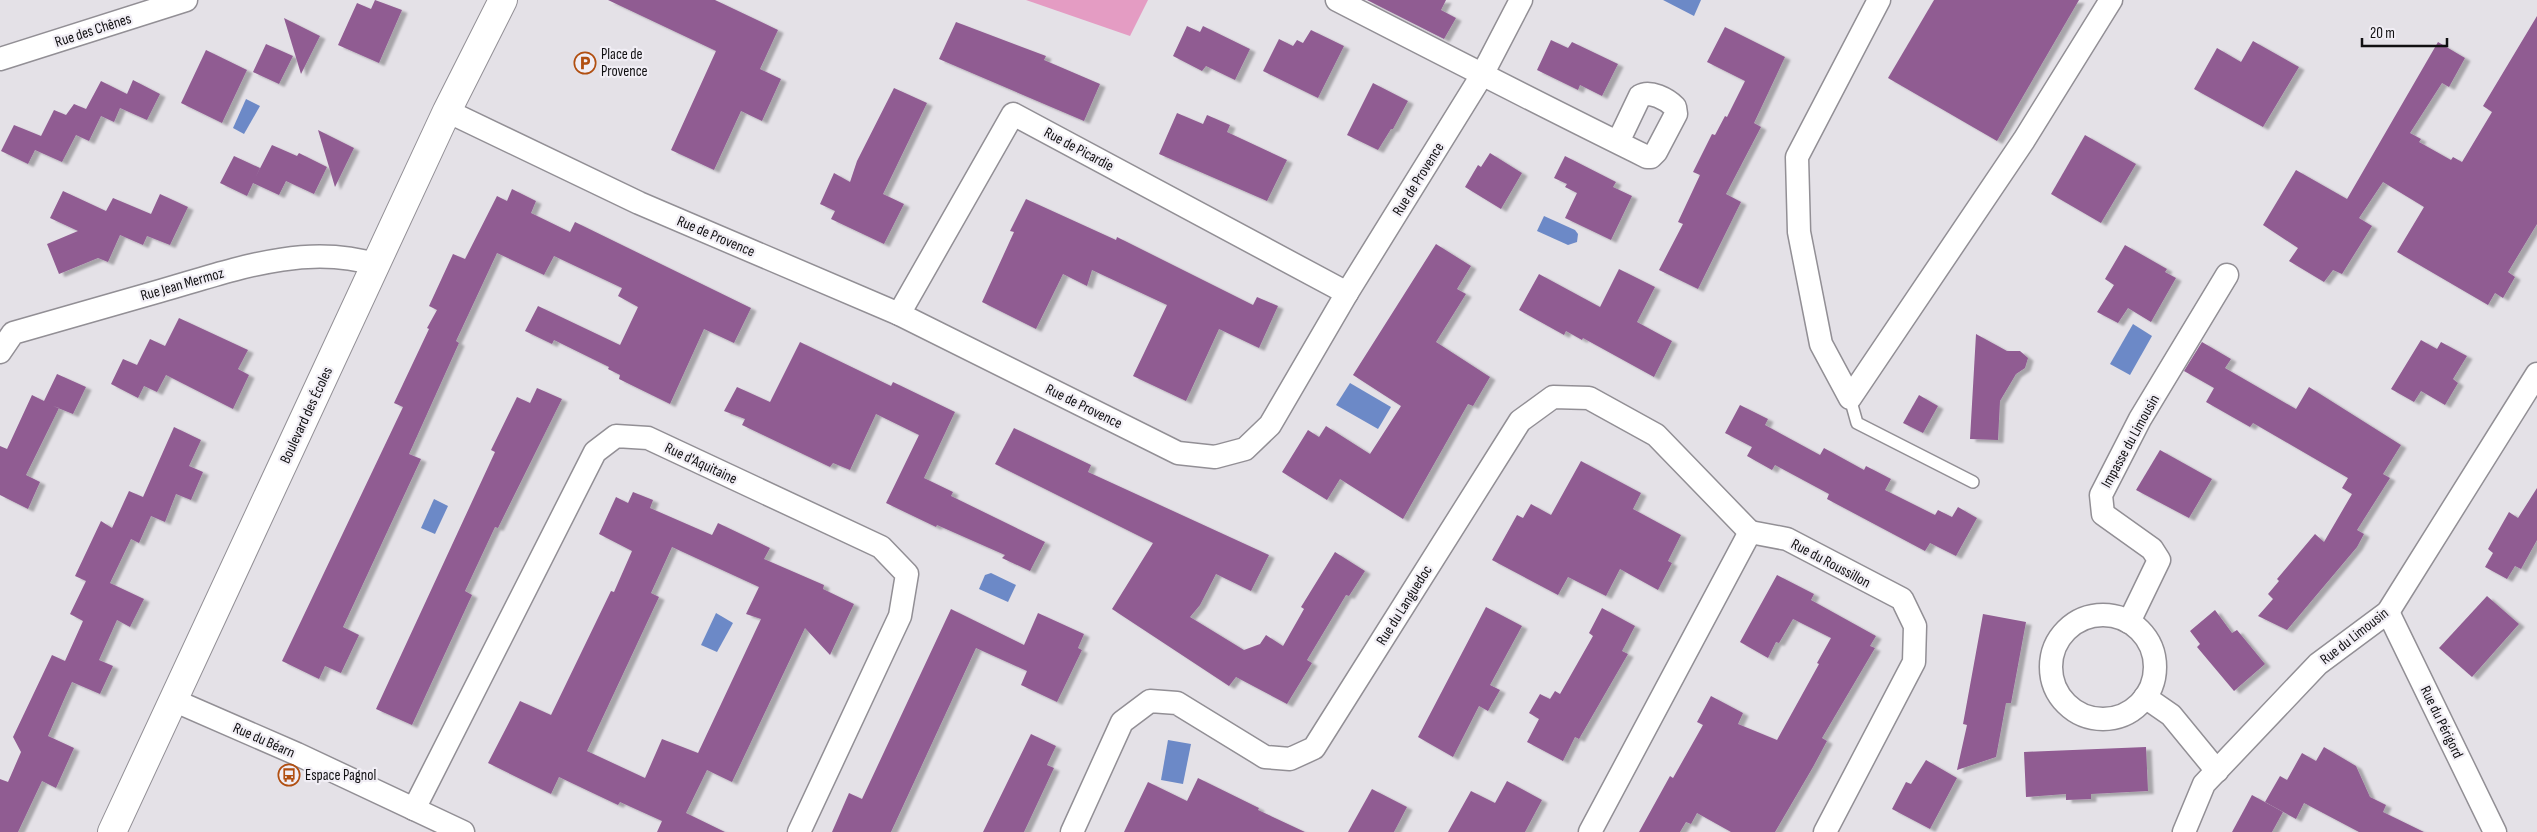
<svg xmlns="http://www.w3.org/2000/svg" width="2537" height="832" viewBox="0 0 2537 832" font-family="'Sofia Sans Condensed',sans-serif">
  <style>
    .green { fill: #e49cc3 }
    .water { fill: #6c89c7 }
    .building { fill: #905c92; fill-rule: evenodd; filter: url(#shadow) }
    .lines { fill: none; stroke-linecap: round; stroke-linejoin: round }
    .lane-casing { stroke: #928f95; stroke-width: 14 }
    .street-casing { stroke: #928f95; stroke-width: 25 }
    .secondary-casing { stroke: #928f95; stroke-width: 30 }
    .lane { stroke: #fff; stroke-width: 11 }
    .street { stroke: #fff; stroke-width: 22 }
    .secondary { stroke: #fff; stroke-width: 28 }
    .labels { text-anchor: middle; stroke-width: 4.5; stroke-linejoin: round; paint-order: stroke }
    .street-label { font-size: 15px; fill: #111012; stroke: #f1eef5 }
    .poi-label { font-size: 15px; fill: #111012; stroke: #f1eef5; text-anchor: start }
  </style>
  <defs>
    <filter id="shadow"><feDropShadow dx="5.5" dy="3" stdDeviation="1" flood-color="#0004"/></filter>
  </defs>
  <rect width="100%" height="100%" fill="#e4e1e7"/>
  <polygon class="green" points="1026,0 1148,0 1130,36"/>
  <g class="water">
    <polygon points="1663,0 1701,0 1694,16"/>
    <polygon points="246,99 260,106 244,134 233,128"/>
    <polygon points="1544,216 1575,230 1578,234 1577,242 1568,245 1537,231"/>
    <polygon points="2133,324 2152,336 2130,375 2110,364"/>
    <polygon points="1350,383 1391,407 1378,429 1336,405"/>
    <polygon points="434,499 448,506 435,534 421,528"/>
    <polygon points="991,573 1016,585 1008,602 979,589 985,575"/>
    <polygon points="716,613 733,623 717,652 701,645"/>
    <polygon points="1168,740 1191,744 1183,784 1161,780"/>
  </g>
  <g class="building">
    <polygon points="375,0 402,10 379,63 338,45 357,3 371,9"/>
    <polygon points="608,0 715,0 778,30 760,69 781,79 762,121 741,111 714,170 671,150 716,51"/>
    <polygon points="1367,0 1446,0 1441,10 1456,18 1444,39"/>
    <polygon points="1934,0 2079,0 1997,141 1888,78"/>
    <polygon points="2537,16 2537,224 2508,272 2515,277 2503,298 2495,293 2488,305 2397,252 2424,207 2383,182 2359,218 2372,226 2342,274 2333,270 2324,282 2289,261 2298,248 2263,225 2296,170 2347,199 2438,42 2465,58 2449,87 2442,83 2410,133 2421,139 2419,142 2451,160 2453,157 2462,162 2492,112 2483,106"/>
    <polygon points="284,18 320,36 301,74"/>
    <polygon points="956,22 1046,56 1044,60 1100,84 1084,121 939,59"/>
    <polygon points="1187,26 1200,32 1203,26 1250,49 1235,80 1206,66 1202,71 1173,56"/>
    <polygon points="1725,27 1785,57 1754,123 1761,127 1726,194 1741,202 1698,289 1659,270 1683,224 1678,222 1700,175 1693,172 1712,134 1715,135 1725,116 1727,117 1745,81 1707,62"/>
    <polygon points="1311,30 1344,46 1318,98 1263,71 1279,39 1293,46 1297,40 1303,43"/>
    <polygon points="1551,40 1568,48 1572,42 1618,64 1602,96 1580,85 1578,90 1537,70"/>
    <polygon points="2253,41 2299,67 2263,127 2194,89 2217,48 2241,62"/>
    <polygon points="266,44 293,56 279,84 253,72"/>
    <polygon points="206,50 247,70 222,123 181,103"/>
    <polygon points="133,80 160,94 147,120 120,108 114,122 101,116 89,141 76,135 62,162 35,150 28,164 1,151 14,125 41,136 54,110 66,115 74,104 86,109 101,81 127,94"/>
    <polygon points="1373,83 1408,101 1393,129 1391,129 1378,150 1347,135"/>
    <polygon points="894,88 927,103 883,194 904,204 884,244 831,219 835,211 820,204 834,173 850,182 857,161"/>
    <polygon points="1177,113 1203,124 1207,115 1230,125 1227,132 1287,160 1267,201 1159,154"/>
    <polygon points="318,130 354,148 335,187"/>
    <polygon points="2085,135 2136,164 2101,223 2051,194"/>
    <polygon points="272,145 297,156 299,153 327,167 314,194 286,181 279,195 253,183 247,196 220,183 234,156 260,168 255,178"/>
    <polygon points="1490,153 1522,173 1501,209 1465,187 1478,165 1481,167"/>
    <polygon points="1565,156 1616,182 1613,187 1632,196 1611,240 1565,218 1577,193 1565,187 1567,184 1554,178"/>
    <polygon points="512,189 536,201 531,213 570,232 575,222 751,308 734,343 704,329 670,404 619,379 620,375 608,369 609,367 554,340 552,344 525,331 538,306 620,345 638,307 618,296 622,288 554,256 544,275 497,253 456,341 459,343 409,454 421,459 343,627 359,635 341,673 325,666 319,679 282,661 403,407 394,403 429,329 427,328 437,310 429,306 453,254 465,259 497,196 507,201"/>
    <polygon points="63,191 106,211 113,198 151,214 160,194 188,207 170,245 147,236 143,245 120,235 108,262 98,258 59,274 47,244 78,231 50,218"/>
    <polygon points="1026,199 1116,240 1117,237 1253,305 1257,297 1278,306 1259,348 1219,329 1186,401 1133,376 1167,305 1092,270 1087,286 1063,274 1036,329 982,302 1014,232 1010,231"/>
    <polygon points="1436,244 1471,266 1457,289 1466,294 1436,342 1490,377 1473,406 1468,404 1403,519 1340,479 1327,500 1282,472 1308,430 1319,437 1326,426 1370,454 1401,406 1353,375"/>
    <polygon points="2125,245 2167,269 2165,272 2176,278 2151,322 2128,308 2118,323 2097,312 2114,285 2105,279"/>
    <polygon points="1619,269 1655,287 1637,322 1672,341 1654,377 1583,338 1582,340 1566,331 1564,335 1519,310 1539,274 1600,307"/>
    <polygon points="179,318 248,350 238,369 249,375 233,409 166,375 157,392 144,386 138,398 111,384 123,359 137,365 150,339 165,346"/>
    <polygon points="1976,334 2007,351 2020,351 2028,358 2025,368 2016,374 2000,401 1998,440 1970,439"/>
    <polygon points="2421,340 2437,349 2441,342 2467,356 2453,379 2458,383 2445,405 2421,391 2414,402 2391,389"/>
    <polygon points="800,342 891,386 893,382 955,412 924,478 953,492 951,496 1045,542 1030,571 1002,558 1005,555 937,525 936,527 886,503 919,435 876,414 850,470 833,463 830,467 742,425 745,419 724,411 737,387 770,402"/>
    <polygon points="2202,342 2231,359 2225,368 2296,409 2309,387 2401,445 2383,474 2390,478 2357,530 2364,534 2357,547 2287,630 2258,616 2273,599 2268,594 2279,581 2277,579 2315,534 2324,542 2352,494 2342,488 2348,478 2253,423 2250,427 2206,402 2214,388 2184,371"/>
    <polygon points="57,374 86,387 73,414 53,406 59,408 26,475 40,482 28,509 0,495 0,446 7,449 32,395 44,401"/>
    <polygon points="537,388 562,399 498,528 495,527 465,591 472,595 412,725 376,709 495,452 491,450 517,397 530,403"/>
    <polygon points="1919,395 1938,406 1923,433 1903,423"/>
    <polygon points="1740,405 1768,419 1765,425 1820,455 1824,448 1864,470 1866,466 1891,479 1885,490 1935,515 1938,510 1952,517 1958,507 1977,518 1956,556 1930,543 1925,551 1827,499 1829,494 1775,465 1772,470 1747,456 1752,447 1725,433"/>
    <polygon points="174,427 201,440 189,466 203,472 191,500 176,494 165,522 151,516 139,543 131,539 110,583 144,599 130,627 117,620 99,660 113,666 100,694 72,682 66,695 48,736 74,748 56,788 42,781 18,832 0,832 0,779 8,782 21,752 13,737 52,655 65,661 83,621 70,614 86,581 75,576 101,521 112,528 129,491 143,497"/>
    <polygon points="1014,428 1091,465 1088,472 1269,555 1251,591 1216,574 1200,605 1190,617 1244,650 1260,644 1266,635 1283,646 1304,609 1301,607 1335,552 1365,571 1349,596 1346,595 1307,660 1312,663 1287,704 1236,677 1229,686 1112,609 1153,543 995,464"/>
    <polygon points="2160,450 2212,479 2189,518 2136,490"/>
    <polygon points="1581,461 1641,493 1633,509 1681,535 1668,561 1672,563 1658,590 1620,569 1606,596 1568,577 1558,595 1492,560 1517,515 1523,518 1531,504 1551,515"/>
    <polygon points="2537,488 2537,540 2521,569 2515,566 2507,579 2485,567 2493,553 2488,549 2509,512 2518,518"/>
    <path d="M633,492l20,8 -3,8 62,27 6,-12 52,25 -6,11 60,26 -1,4 31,15 -24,51 -25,-27 -73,154 -25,-12 -21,43 39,19h-68l5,-11 -42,-19 -2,3 -59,-28 -8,17 -63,-31 32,-62 31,14 60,-124 3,1 18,-41 -33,-17 17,-37 12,6zM672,547l87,40 -13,27 15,5 -63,134 -36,-14 -17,39 -58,-27 72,-154 -8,-4z"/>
    <polygon points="1777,575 1814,594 1811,600 1876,636 1870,646 1875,648 1822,738 1827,741 1813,767 1775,832 1731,832 1697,813 1691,824 1686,822 1680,832 1639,832 1670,776 1673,778 1703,725 1697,722 1711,696 1743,713 1738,724 1777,740 1819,664 1817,663 1831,638 1793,619 1779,643 1776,642 1768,658 1740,642"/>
    <polygon points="2487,596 2519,624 2472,677 2439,648"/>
    <polygon points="1486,607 1522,626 1490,685 1500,690 1488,711 1479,706 1453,757 1418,737"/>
    <polygon points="1602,608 1635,626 1622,651 1628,654 1579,739 1575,737 1563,761 1527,742 1539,719 1529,713 1540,694 1550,699 1555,691 1560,694 1593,636 1589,633"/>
    <polygon points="951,609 1024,645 1038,613 1084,634 1078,648 1082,650 1057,702 1021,685 1027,671 976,648 891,832 832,832 849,793 862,799"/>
    <polygon points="2215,610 2232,633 2237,630 2265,664 2234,691 2197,647 2200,644 2190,631"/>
    <polygon points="1983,614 2026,622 2011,703 2006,703 1996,757 1957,770 1967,725 1963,724"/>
    <polygon points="1031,734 1056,746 1047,765 1054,768 1024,832 983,832"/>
    <polygon points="2146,747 2148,791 2091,794 2091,799 2066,800 2066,794 2026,797 2024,752"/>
    <polygon points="2324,747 2356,766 2370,797 2386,805 2383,812 2424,832 2359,832 2304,803 2296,819 2265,802 2280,776 2287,780 2302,753 2316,761"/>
    <polygon points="1926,760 1957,778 1930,829 1892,809 1906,782 1911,784"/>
    <polygon points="1198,778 1259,808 1258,810 1305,832 1124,832 1148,782 1187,801"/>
    <polygon points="1507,781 1542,800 1525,832 1448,832 1471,791 1495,803"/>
    <polygon points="1372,789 1407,807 1394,832 1348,832"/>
    <polygon points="2252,795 2283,812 2272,832 2232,832"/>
  </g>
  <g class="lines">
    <g class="lane-casing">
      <polyline id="lane" points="1850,398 1857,423 1973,482"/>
    </g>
    <g class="street-casing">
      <g id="street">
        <path d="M1337,0c103,53 206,106 310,157h4l5,-5 20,-38 -1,-7c-8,-8 -25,-17 -35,-11l-22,46"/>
        <polyline points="1879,0 1797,157 1799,232 1821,344 1850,398 2024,140 2111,0"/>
        <polyline points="0,59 186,0"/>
        <polyline points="447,111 639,203 899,314 1178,453 1215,457 1245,449 1270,425 1347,293 1482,75 1521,0"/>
        <polyline points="899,314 1013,114 1347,293"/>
        <path d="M0,352l13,-19c49,-14 98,-28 147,-42 70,-20 145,-49 217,-26"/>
        <polyline points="1750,532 1787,539 1902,599 1915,626 1914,662 1825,832"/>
        <polyline points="2388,612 2495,832"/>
        <circle cx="2103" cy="667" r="52"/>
        <polyline points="2129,622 2159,560 2152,549 2103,514 2101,495 2140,419 2227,275"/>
        <polyline points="2145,697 2171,715 2217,771"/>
        <polyline points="173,700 297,754 463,832"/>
        <polyline points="414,809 595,452 616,436 648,438 881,547 907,574 900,616 799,832"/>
        <polyline points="1072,832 1122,722 1150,701 1177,703 1265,757 1290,759 1314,748 1520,421 1553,397 1589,398 1656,435 1750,532"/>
        <polyline points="1590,832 1750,532"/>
        <polyline points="2184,832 2204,784 2318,664 2388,612 2537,374"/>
      </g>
    </g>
    <g class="secondary-casing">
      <polyline id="secondary" points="112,832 447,111 503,0"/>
    </g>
    <use href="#lane" class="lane"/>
    <use href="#street" class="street"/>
    <use href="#secondary" class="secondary"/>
  </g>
  <defs>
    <g id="parking-ring" transform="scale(1.125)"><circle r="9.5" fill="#f1eef5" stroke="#b14f11" stroke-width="1.5"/><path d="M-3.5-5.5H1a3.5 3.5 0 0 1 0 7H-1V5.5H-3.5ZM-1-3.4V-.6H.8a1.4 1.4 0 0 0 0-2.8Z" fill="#b14f11"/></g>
    <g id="bus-ring" transform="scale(1.125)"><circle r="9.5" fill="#f1eef5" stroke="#b14f11" stroke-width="1.5"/><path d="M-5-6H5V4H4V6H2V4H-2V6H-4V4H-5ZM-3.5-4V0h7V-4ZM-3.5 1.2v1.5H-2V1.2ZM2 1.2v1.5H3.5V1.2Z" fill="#b14f11"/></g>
  </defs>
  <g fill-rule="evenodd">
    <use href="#parking-ring" x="585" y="63"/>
    <use href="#bus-ring" x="289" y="775"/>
  </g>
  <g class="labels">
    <g class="street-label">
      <text transform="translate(93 30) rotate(-18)" y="5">Rue des Chênes</text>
      <text transform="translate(1079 149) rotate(28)" y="5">Rue de Picardie</text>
      <text transform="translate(1418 179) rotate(-58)" y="5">Rue de Provence</text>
      <text transform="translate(716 236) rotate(23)" y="5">Rue de Provence</text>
      <text transform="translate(182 284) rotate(-16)" y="5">Rue Jean Mermoz</text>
      <text transform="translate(1084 406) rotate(26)" y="5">Rue de Provence</text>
      <text transform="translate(306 415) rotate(-65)" y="5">Boulevard des Écoles</text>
      <text transform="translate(2130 441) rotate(-61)" y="5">Impasse du Limousin</text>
      <text transform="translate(701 463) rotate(25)" y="5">Rue d'Aquitaine</text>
      <text transform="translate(1831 563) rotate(28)" y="5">Rue du Roussillon</text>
      <text transform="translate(1404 605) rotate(-58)" y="5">Rue du Languedoc</text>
      <text transform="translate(2354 636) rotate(-38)" y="5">Rue du Limousin</text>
      <text transform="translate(2442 722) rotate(64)" y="5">Rue du Périgord</text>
      <text transform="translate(264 740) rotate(24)" y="5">Rue du Béarn</text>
    </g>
    <g class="poi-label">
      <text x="601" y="59">Place de<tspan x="601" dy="17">Provence</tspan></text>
      <text x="305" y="780">Espace Pagnol</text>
    </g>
  </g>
  <path d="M2362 38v8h85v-8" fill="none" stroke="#111012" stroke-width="2.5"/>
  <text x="2370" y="38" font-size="15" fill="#111012" stroke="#f1eef5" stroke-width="4" paint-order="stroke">20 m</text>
</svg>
